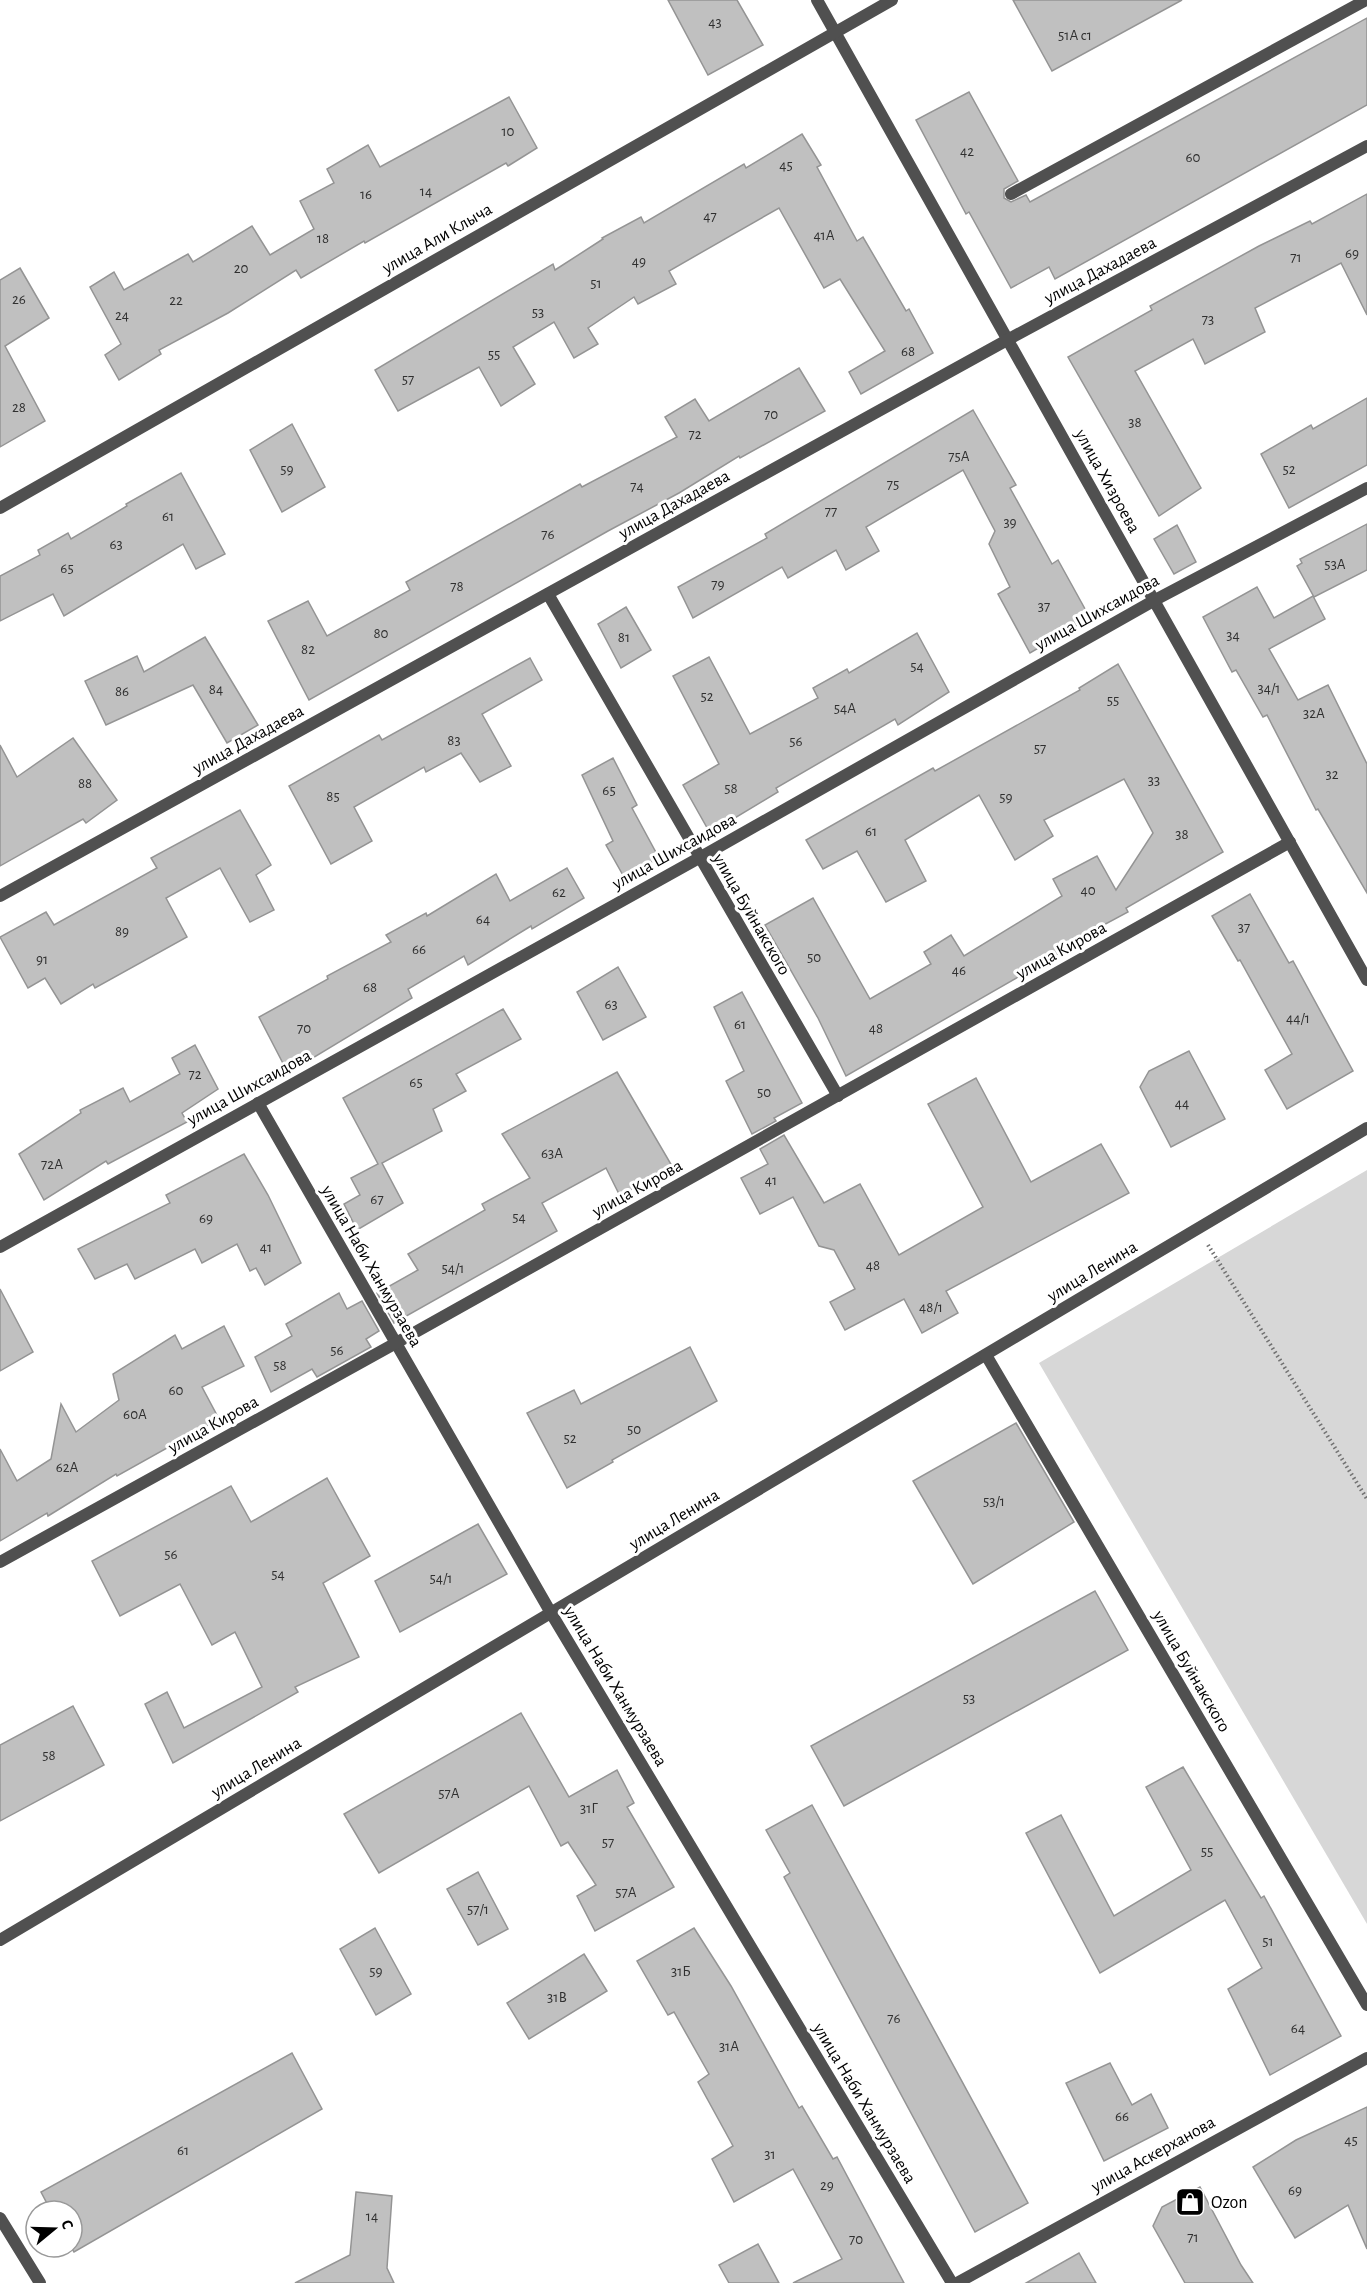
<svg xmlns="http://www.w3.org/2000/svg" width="1367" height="2283" viewBox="0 0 1367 2283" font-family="'Alegreya Sans',sans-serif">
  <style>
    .green { fill: #d7d7d7 }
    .building { fill: #c0c0c0; stroke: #949494; stroke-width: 1.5 }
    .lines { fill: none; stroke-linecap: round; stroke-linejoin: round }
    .path { stroke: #727272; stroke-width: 4; stroke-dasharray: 1.5 3; stroke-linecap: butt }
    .pedestrian { stroke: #505050; stroke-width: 12 }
    .minor { stroke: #505050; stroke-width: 12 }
    .labels { text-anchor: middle; stroke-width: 6; stroke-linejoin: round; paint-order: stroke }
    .number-label { font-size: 15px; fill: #303030 }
    .street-label { font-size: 18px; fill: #000; stroke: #fff }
    .poi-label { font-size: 18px; fill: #000; stroke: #fff; text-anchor: start }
  </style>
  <rect width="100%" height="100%" fill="#fff"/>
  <polygon class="green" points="1367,1170 1367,1924 1039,1363"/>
  <g class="building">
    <polygon points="668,0 737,0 763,45 708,75"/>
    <polygon points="1013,0 1182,0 1052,71"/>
    <polygon points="1367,18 1367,105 1055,279 1049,267 1011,288 969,212 966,214 916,120 969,92 1018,181 1004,189 1004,198 1011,202 1026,195 1030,202"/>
    <polygon points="509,97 537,148 508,166 506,163 365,243 364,241 301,278 296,270 228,313 159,350 161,354 119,380 105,355 121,344 90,287 114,272 124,290 188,254 193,262 252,226 270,255 314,229 300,201 334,183 327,169 368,145 380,167"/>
    <polygon points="802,134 821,165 817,167 857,241 863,237 906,311 909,309 933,353 861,394 849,372 885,351 840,279 824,288 779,208 669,271 676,284 638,304 634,297 588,328 598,344 574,358 554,322 513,347 535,384 501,406 479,367 398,411 375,370 553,264 555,270 603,239 602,238 641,217 644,223 744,164 746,168"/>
    <polygon points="1367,194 1367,315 1341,263 1255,308 1265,332 1205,364 1193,339 1135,371 1201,488 1159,516 1068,357 1152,310 1150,306 1259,246 1310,221 1312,224"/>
    <polygon points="20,268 49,318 5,346 45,421 0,447 0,280"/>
    <polygon points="799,368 825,411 740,458 739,456 679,493 608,531 309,700 268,621 308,601 327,636 410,590 406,582 580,484 582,487 677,437 665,417 695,399 709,421"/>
    <polygon points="1367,398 1367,465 1289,508 1261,454 1311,425 1313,429"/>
    <polygon points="973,410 1016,485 1010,488 1052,564 1058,560 1090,618 1030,653 998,594 1010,587 989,544 995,531 963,470 866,527 879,551 846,570 836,550 788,578 782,567 693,618 678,587 767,538 765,534"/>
    <polygon points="292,424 325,487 282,512 250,450"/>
    <polygon points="181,473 225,554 196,569 183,544 64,616 53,594 0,621 0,576 40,555 38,550 68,533 71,539 127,506 126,504"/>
    <polygon points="1367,524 1367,570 1314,597 1297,566 1302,563 1300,559"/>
    <polygon points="1177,525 1196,562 1174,574 1154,539"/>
    <polygon points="1257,587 1274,618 1313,596 1325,619 1269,649 1298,700 1328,685 1367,764 1367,893 1318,809 1316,810 1267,715 1263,717 1236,670 1232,672 1203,617"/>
    <polygon points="626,607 651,650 621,668 598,624"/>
    <polygon points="917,633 949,692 898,725 895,719 776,788 778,792 710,833 683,785 719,764 673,676 709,657 750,734 818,698 813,688 847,669 849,673"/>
    <polygon points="205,637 258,725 227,743 193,685 106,725 85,681 137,656 144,672"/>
    <polygon points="530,658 542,680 482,714 511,766 480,782 461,753 426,772 424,767 354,807 372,841 331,864 289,786 379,735 382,740"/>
    <polygon points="1118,664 1223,852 1126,908 1128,912 1070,943 1072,946 846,1076 818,1018 765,925 813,898 870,999 931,964 924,952 951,935 964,956 1062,896 1053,879 1097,856 1116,890 1153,833 1124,779 1044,820 1053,836 1015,860 979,795 905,840 926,881 886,902 857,851 823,869 806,840 933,768 935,771 1080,690 1079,688"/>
    <polygon points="73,738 117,800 86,823 83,819 0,866 0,745 17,777"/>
    <polygon points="613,758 637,805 632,808 659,858 624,877 606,845 613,841 582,775"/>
    <polygon points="240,810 271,865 256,875 274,910 250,922 220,868 166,898 187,937 95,988 93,984 61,1004 45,978 28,988 0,937 46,912 54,925 157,868 151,858"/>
    <polygon points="567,868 584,898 532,929 531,926 468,965 464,956 408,989 412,998 288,1073 259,1017 328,979 327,976 391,942 386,935 426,913 427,916 496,874 510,901"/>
    <polygon points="1250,894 1289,963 1293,961 1353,1071 1287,1109 1265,1070 1292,1054 1240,960 1238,961 1212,916"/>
    <polygon points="618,967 646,1017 603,1040 577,992"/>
    <polygon points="742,992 802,1103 774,1118 776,1121 752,1134 726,1081 744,1071 714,1007"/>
    <polygon points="503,1009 521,1039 456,1074 466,1091 433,1109 442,1131 382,1163 403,1203 357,1230 344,1204 360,1195 351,1178 378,1164 343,1098"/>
    <polygon points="195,1045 218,1089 182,1113 187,1122 108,1164 106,1161 44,1200 19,1154 81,1113 80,1110 123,1088 130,1102 180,1074 172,1058"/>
    <polygon points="1189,1051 1225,1119 1171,1147 1140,1087 1149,1071"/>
    <polygon points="617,1072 672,1166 620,1196 606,1168 542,1203 557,1231 394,1323 377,1293 418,1270 408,1254 485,1210 482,1204 530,1178 502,1134"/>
    <polygon points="976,1078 1031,1182 1101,1144 1129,1193 946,1291 958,1313 922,1333 904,1299 845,1330 830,1302 855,1289 834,1250 819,1246 793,1197 760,1214 741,1178 768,1164 760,1149 784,1135 824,1203 860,1184 899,1255 983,1207 928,1104"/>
    <polygon points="244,1154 268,1195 301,1263 265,1285 256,1268 250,1271 237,1244 202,1263 195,1249 135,1279 127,1264 95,1279 78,1249 170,1203 166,1195"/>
    <polygon points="0,1289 33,1352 0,1371"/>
    <polygon points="339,1293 347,1309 362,1301 379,1331 366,1339 371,1347 317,1377 312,1369 271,1392 255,1357 292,1336 286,1324"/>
    <polygon points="224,1326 244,1366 202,1387 219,1419 117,1476 116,1474 48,1516 47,1513 0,1541 0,1449 17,1481 51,1459 61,1404 76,1432 119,1400 113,1374 175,1335 182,1349"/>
    <polygon points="690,1347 717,1401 612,1460 613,1462 567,1488 527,1413 574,1390 581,1404"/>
    <polygon points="1016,1423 1074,1522 973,1584 913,1481"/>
    <polygon points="327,1478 370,1556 323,1583 359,1657 295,1687 298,1692 173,1763 145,1704 167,1692 184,1728 262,1687 235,1632 212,1645 180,1584 120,1616 92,1561 231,1486 251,1522"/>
    <polygon points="478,1524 507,1574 400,1632 375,1581"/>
    <polygon points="1095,1591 1128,1650 844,1806 811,1746"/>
    <polygon points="73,1706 104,1765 0,1821 0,1745"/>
    <polygon points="521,1713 569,1797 617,1770 634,1803 627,1807 674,1887 595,1931 577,1896 596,1885 568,1842 561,1846 529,1786 379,1873 344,1814"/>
    <polygon points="1183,1767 1261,1898 1264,1896 1341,2036 1270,2075 1228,1989 1262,1968 1225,1900 1100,1973 1026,1833 1061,1815 1114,1916 1191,1870 1146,1787"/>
    <polygon points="812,1805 1028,2203 975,2232 784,1877 790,1873 766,1830"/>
    <polygon points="478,1872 508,1929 478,1945 447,1889"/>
    <polygon points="375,1928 411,1994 376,2015 340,1949"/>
    <polygon points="694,1928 731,1986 799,2108 802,2106 833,2159 837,2157 904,2283 793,2283 842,2259 793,2169 734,2202 712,2159 733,2146 698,2082 709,2074 674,2012 668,2015 637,1961"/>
    <polygon points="584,1954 607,1991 529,2039 507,2003"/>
    <polygon points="292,2053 322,2109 74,2252 71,2247 72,2211 51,2211 41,2192"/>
    <polygon points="1110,2063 1132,2105 1151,2094 1168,2128 1104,2161 1066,2083"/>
    <polygon points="1367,2107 1367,2249 1348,2205 1295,2238 1253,2167 1296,2140"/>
    <polygon points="1200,2187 1241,2265 1253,2283 1185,2283 1153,2226 1162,2207"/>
    <polygon points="356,2192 392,2196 387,2268 394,2283 295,2283 350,2255"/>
    <polygon points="758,2244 779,2283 729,2283 719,2265"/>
    <polygon points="1079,2253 1096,2283 1026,2283"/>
  </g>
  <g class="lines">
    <polyline class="path" points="1208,1245 1367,1499"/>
    <polyline class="pedestrian" points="0,1940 1367,1128"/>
    <g class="minor">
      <polyline points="817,0 1367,980"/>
      <polyline points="1011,194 1366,0"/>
      <polyline points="0,508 892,0"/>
      <polyline points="548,594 838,1096"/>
      <polyline points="0,896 1009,339 1367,146"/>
      <polyline points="258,1103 551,1613 952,2283"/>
      <polyline points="0,1247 699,858 1155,600 1367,488"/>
      <polyline points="986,1355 1367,2005"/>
      <polyline points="0,1562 396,1343 1290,842"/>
      <polyline points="0,2218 40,2283"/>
      <polyline points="957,2283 1367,2058"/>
    </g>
  </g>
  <defs>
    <g id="shop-square" transform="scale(1.5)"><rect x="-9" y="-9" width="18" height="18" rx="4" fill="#000" stroke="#fff"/><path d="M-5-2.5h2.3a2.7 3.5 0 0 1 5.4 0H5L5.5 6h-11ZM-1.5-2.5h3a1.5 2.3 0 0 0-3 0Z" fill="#fff"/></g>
  </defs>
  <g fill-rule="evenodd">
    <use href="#shop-square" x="1190" y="2202"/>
  </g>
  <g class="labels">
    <g class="number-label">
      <text x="715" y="27">43</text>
      <text x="1075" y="40">51А с1</text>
      <text x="508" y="136">10</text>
      <text x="967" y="156">42</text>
      <text x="1193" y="162">60</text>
      <text x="786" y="170">45</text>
      <text x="426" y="196">14</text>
      <text x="366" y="199">16</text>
      <text x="710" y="221">47</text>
      <text x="824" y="240">41А</text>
      <text x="323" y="243">18</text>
      <text x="1352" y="258">69</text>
      <text x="1296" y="262">71</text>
      <text x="639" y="266">49</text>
      <text x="241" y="273">20</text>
      <text x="596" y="288">51</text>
      <text x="19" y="304">26</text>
      <text x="176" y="305">22</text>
      <text x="538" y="317">53</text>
      <text x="122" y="320">24</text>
      <text x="1208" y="324">73</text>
      <text x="908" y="356">68</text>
      <text x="494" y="359">55</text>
      <text x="408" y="384">57</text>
      <text x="19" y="412">28</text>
      <text x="771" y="419">70</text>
      <text x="1135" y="427">38</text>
      <text x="695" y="439">72</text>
      <text x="959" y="461">75А</text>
      <text x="287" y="474">59</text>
      <text x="1289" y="474">52</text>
      <text x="893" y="489">75</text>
      <text x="637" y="491">74</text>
      <text x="831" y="516">77</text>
      <text x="168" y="521">61</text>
      <text x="1010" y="527">39</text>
      <text x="548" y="539">76</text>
      <text x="116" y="549">63</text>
      <text x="1335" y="569">53А</text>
      <text x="67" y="573">65</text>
      <text x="718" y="589">79</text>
      <text x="457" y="591">78</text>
      <text x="1044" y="611">37</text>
      <text x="381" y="638">80</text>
      <text x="1233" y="640">34</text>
      <text x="624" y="642">81</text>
      <text x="308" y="654">82</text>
      <text x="917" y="671">54</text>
      <text x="1269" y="693">34/1</text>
      <text x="216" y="694">84</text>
      <text x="122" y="696">86</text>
      <text x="707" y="701">52</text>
      <text x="1113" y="705">55</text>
      <text x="845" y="713">54А</text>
      <text x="1314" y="718">32А</text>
      <text x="454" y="745">83</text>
      <text x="796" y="746">56</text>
      <text x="1040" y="753">57</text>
      <text x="1332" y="779">32</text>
      <text x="1154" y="785">33</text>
      <text x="85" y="788">88</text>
      <text x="731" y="793">58</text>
      <text x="609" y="795">65</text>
      <text x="333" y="801">85</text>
      <text x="1006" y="802">59</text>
      <text x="871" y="836">61</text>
      <text x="1182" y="839">38</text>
      <text x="1088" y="895">40</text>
      <text x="559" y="897">62</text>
      <text x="483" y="924">64</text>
      <text x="1244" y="932">37</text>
      <text x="122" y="936">89</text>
      <text x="419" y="954">66</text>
      <text x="814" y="962">50</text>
      <text x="42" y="964">91</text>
      <text x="959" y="975">46</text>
      <text x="370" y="992">68</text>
      <text x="611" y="1009">63</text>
      <text x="1298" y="1023">44/1</text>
      <text x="740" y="1029">61</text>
      <text x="304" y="1033">70</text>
      <text x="876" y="1033">48</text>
      <text x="195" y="1079">72</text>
      <text x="416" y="1087">65</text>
      <text x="764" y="1097">50</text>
      <text x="1182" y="1108">44</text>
      <text x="552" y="1158">63А</text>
      <text x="52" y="1169">72А</text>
      <text x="771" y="1185">41</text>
      <text x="377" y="1204">67</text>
      <text x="519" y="1222">54</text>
      <text x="206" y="1223">69</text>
      <text x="266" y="1252">41</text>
      <text x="873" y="1270">48</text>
      <text x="453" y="1273">54/1</text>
      <text x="931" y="1312">48/1</text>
      <text x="337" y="1355">56</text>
      <text x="280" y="1370">58</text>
      <text x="176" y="1395">60</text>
      <text x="135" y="1419">60А</text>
      <text x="634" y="1434">50</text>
      <text x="570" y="1443">52</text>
      <text x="67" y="1472">62А</text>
      <text x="994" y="1506">53/1</text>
      <text x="171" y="1559">56</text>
      <text x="278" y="1579">54</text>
      <text x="441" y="1583">54/1</text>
      <text x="969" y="1703">53</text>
      <text x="49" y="1760">58</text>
      <text x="449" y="1798">57А</text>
      <text x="589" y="1813">31Г</text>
      <text x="608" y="1847">57</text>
      <text x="1207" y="1856">55</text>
      <text x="626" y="1897">57А</text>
      <text x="478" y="1914">57/1</text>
      <text x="1268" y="1946">51</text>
      <text x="376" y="1976">59</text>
      <text x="681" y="1976">31Б</text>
      <text x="557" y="2002">31В</text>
      <text x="894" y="2023">76</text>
      <text x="1298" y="2033">64</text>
      <text x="729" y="2051">31А</text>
      <text x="1122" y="2121">66</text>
      <text x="1351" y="2145">45</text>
      <text x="183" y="2155">61</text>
      <text x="770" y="2159">31</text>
      <text x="827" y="2190">29</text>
      <text x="1295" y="2195">69</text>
      <text x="372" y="2221">14</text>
      <text x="1193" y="2242">71</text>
      <text x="856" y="2244">70</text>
    </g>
    <g class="street-label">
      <text transform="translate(437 238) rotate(-30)" y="6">улица Али Клыча</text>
      <text transform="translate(1100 270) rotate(-28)" y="6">улица Дахадаева</text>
      <text transform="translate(1108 481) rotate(61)" y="6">улица Хизроева</text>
      <text transform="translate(674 504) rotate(-29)" y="6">улица Дахадаева</text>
      <text transform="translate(1097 612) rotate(-29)" y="6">улица Шихсаидова</text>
      <text transform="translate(248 739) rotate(-29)" y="6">улица Дахадаева</text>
      <text transform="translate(674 851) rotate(-29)" y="6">улица Шихсаидова</text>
      <text transform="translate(752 914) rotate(60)" y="6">улица Буйнакского</text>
      <text transform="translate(1061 950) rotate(-29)" y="6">улица Кирова</text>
      <text transform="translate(249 1087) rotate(-29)" y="6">улица Шихсаидова</text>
      <text transform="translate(637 1188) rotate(-29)" y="6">улица Кирова</text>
      <text transform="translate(372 1266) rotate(60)" y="6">улица Наби Ханмурзаева</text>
      <text transform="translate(1092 1271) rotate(-31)" y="6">улица Ленина</text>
      <text transform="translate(213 1424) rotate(-29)" y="6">улица Кирова</text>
      <text transform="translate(674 1519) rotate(-31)" y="6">улица Ленина</text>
      <text transform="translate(1192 1671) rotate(60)" y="6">улица Буйнакского</text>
      <text transform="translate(616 1686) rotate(59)" y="6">улица Наби Ханмурзаева</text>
      <text transform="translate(256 1767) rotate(-31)" y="6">улица Ленина</text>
      <text transform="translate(865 2103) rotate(59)" y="6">улица Наби Ханмурзаева</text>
      <text transform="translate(1153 2154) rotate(-29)" y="6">улица Аскерханова</text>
    </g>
    <g class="poi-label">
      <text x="1211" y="2208">Ozon</text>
    </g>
  </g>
  <g transform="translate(54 2229) rotate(71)"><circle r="28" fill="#ffffff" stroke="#999999" stroke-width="1.5"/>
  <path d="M0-4.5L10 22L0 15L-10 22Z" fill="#000000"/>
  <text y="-9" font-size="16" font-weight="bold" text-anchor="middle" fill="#000000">С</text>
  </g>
</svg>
